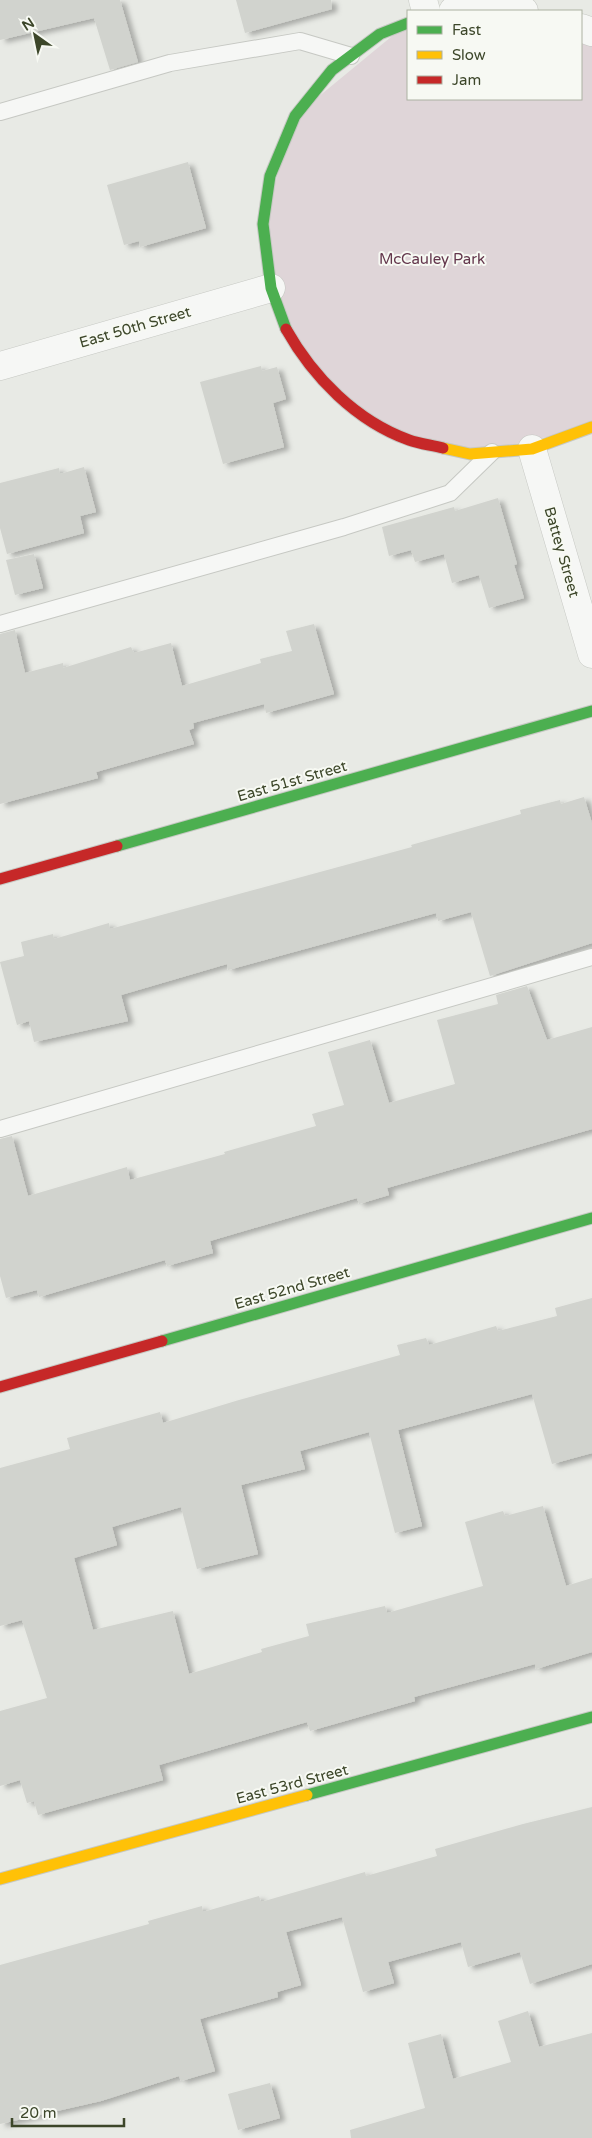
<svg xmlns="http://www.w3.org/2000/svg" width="592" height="2138" viewBox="0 0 592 2138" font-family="'Varela Round',sans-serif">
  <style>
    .green { fill: #dfd5d8 }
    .building { fill: #d1d3ce; filter: url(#shadow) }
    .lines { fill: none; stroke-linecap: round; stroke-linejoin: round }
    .lane-casing { stroke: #c6c8c3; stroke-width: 18 }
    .street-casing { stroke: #c6c8c3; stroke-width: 29 }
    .fast-casing { stroke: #c6c8c3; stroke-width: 13 }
    .slow-casing { stroke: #c6c8c3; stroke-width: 13 }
    .jam-casing { stroke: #c6c8c3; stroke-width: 13 }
    .lane { stroke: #f6f7f5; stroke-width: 16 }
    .street { stroke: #f6f7f5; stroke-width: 28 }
    .fast { stroke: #4caf50; stroke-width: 11 }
    .slow { stroke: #ffc107; stroke-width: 11 }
    .jam { stroke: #c62828; stroke-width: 11 }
    .labels { text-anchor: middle; stroke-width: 4; stroke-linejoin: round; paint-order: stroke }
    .park-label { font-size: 15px; fill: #63364c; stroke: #f7f9f3 }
    .street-label { font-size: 15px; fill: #3c4629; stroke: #f7f9f3 }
  </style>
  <defs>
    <filter id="shadow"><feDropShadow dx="5.5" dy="3" stdDeviation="2.5" flood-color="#0004"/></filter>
  </defs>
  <rect width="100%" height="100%" fill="#e8eae5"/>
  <polygon class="green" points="408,23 408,99 581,99 581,28 592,32 592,427 470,454 366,419 286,330 263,224 295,116"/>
  <g class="building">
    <polygon points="0,0 120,0 138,62 110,70 94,18 0,40"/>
    <polygon points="236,0 331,0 332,9 245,33"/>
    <polygon points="188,162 206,228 140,247 139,241 124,245 107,185"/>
    <polygon points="261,366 262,371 277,367 286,399 273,403 284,447 223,464 200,382"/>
    <polygon points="84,467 96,512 80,516 84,533 7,554 0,528 0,483 59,468 60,474"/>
    <polygon points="498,498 517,564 514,565 524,598 489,608 479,575 452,583 444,554 415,562 411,550 389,556 382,527 454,507 455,511"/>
    <polygon points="34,554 43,588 15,595 6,560"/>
    <polygon points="314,624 334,694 266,713 264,704 193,723 194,728 189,730 194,744 96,772 98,778 0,804 0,634 15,630 25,673 63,663 63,668 131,647 134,653 171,643 182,686 261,663 260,659 292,651 286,631"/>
    <polygon points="584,797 592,823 592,943 490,976 471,912 438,921 436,913 228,970 227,964 121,995 128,1021 34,1042 29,1021 17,1025 0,962 24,956 21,942 53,934 54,939 109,923 110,929 412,847 411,845 521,814 520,810 560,800 561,804"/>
    <polygon points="527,986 547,1040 592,1027 592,1129 387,1188 389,1195 359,1204 357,1198 210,1241 213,1253 167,1266 165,1260 39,1297 37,1290 6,1298 0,1276 0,1139 12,1136 28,1196 127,1167 130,1180 225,1154 224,1152 316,1126 312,1114 344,1105 328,1052 370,1040 389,1103 455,1084 437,1020 498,1004 496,995"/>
    <polygon points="592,1298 592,1453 552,1464 532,1394 398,1430 422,1526 395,1533 369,1432 300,1451 305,1469 241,1485 258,1554 197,1569 181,1507 112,1527 117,1545 74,1558 93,1630 173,1611 189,1674 262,1652 261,1649 309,1636 306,1624 385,1606 387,1613 483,1586 465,1522 503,1511 505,1516 543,1506 566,1586 592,1578 592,1652 536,1669 535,1664 414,1697 415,1701 310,1731 307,1722 159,1765 163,1780 38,1815 34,1801 27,1803 20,1780 0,1786 0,1711 47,1698 22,1620 0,1626 0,1468 70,1449 67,1438 160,1412 163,1423 239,1400 400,1355 397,1345 426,1338 429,1345 496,1326 498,1331 557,1316 555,1308"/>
    <polygon points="592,1807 592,1964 530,1984 520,1952 468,1967 461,1942 388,1962 394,1983 363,1992 342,1917 286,1932 301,1985 277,1992 278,1997 200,2019 215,2071 181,2081 179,2076 101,2101 0,2124 0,1965 149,1924 148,1921 202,1906 203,1912 259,1896 261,1902 365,1872 366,1876 437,1856 435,1849 523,1824"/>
    <polygon points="528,2011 539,2047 592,2033 592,2138 351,2138 350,2130 425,2108 408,2043 441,2034 453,2079 511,2062 498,2021"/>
    <polygon points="270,2083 280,2118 238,2130 228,2094"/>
  </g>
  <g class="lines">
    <g class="lane-casing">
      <g id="lane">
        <polyline points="0,112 170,63 300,41 351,56"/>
        <polyline points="0,624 344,527 450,493 492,452"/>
        <polyline points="0,1129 592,957"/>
      </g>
    </g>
    <g class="street-casing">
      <g id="street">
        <polyline points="423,0 426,11"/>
        <polyline points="453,11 483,7 524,11"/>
        <polyline points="581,28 592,32"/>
        <polyline points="0,366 271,288"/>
        <polyline points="532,449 592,654"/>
      </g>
    </g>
    <g class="fast-casing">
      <g id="fast">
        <polyline points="286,329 271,288 263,224 270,176 295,116 332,70 380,34 408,23"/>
        <polyline points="117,846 592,711"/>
        <polyline points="162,1341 592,1218"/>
        <polyline points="307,1795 592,1717"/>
      </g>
    </g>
    <g class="slow-casing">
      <g id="slow">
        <polyline points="443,448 470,454 532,449 592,427"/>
        <polyline points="0,1879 307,1795"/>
      </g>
    </g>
    <g class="jam-casing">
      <g id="jam">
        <path d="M286,329c27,48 70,92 123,111 11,4 23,5 34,8"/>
        <polyline points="0,879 117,846"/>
        <polyline points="0,1387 162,1341"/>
      </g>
    </g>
    <use href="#lane" class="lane"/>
    <use href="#street" class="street"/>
    <use href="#fast" class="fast"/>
    <use href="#slow" class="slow"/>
    <use href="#jam" class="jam"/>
  </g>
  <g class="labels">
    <g class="park-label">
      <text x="432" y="264">McCauley Park</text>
    </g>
    <g class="street-label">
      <text transform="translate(135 327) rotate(-16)" y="5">East 50th Street</text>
      <text transform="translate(562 552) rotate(74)" y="5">Battey Street</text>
      <text transform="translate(292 781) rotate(-16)" y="5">East 51st Street</text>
      <text transform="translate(292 1288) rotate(-16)" y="5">East 52nd Street</text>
      <text transform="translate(292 1784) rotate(-15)" y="5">East 53rd Street</text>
    </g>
  </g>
  <rect x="407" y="10" width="175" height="90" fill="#f7f9f3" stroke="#acb1a2"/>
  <rect x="417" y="26" width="25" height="8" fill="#4caf50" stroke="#acb1a2"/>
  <text x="452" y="35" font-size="15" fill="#3c4629">Fast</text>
  <rect x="417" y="51" width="25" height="8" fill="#ffc107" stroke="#acb1a2"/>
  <text x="452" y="60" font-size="15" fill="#3c4629">Slow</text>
  <rect x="417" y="76" width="25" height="8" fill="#c62828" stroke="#acb1a2"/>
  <text x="452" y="85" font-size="15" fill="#3c4629">Jam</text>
  <g transform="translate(35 35) rotate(327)" stroke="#f7f9f3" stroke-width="4" paint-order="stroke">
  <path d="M0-4L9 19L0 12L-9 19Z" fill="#3c4629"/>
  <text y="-8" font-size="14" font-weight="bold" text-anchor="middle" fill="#3c4629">N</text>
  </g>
  <path d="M12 2118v8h112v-8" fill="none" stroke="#3c4629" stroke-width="2.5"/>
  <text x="20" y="2118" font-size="15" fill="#3c4629" stroke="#f7f9f3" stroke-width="4" paint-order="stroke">20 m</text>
</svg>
